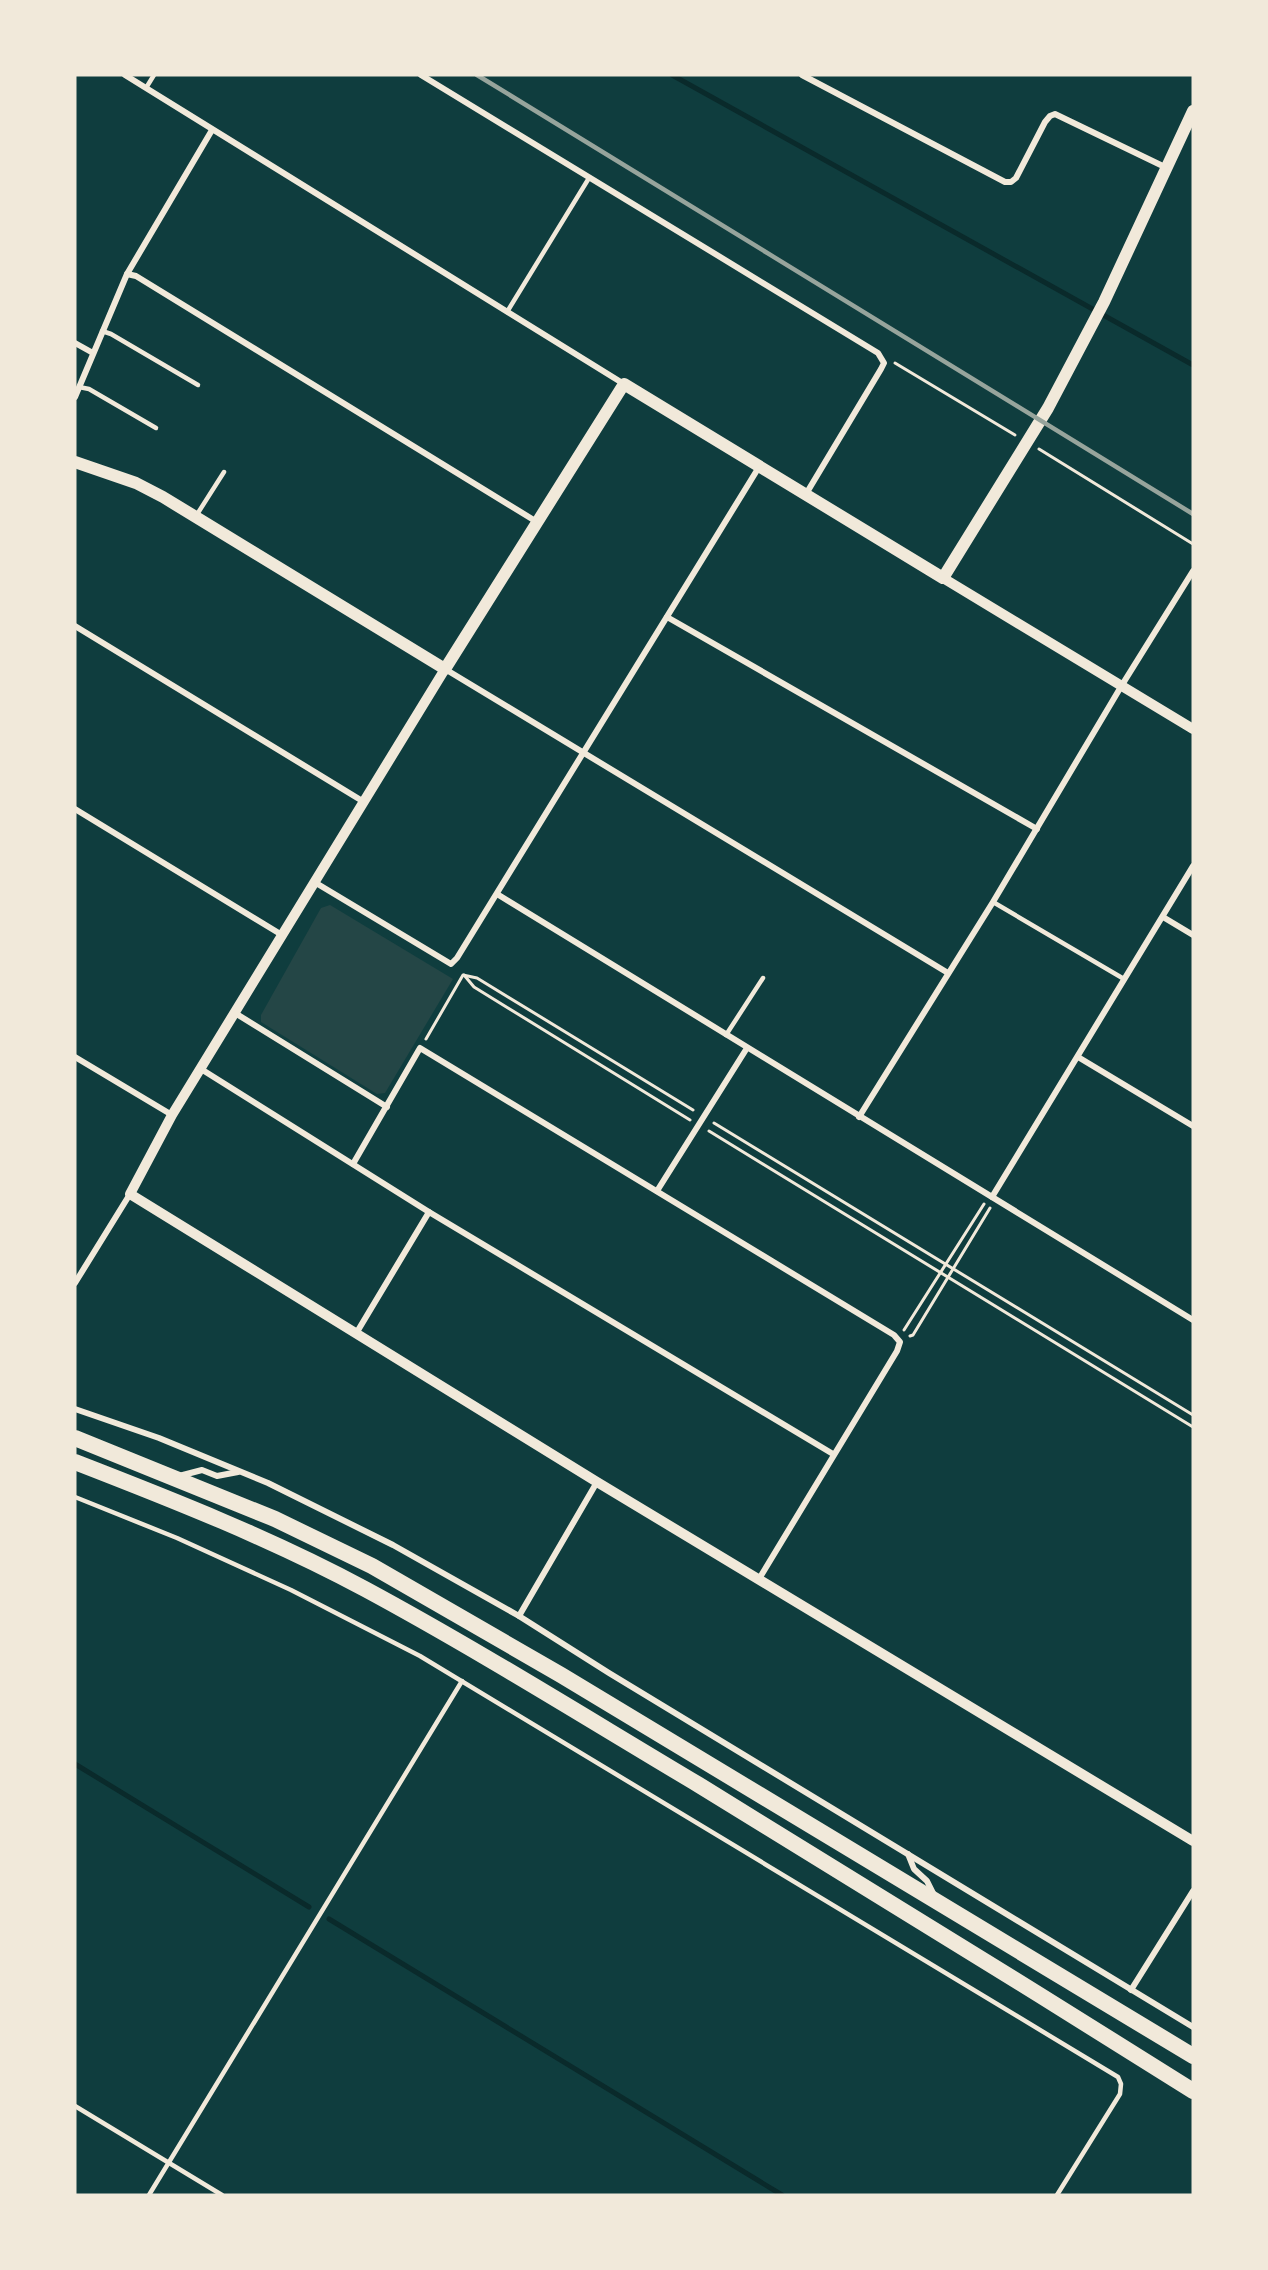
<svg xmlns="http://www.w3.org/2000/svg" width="1268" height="2270" viewBox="0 0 1268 2270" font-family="Bitter,serif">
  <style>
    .green { fill: #244646 }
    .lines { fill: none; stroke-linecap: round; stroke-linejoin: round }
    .stream { stroke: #0a2a2b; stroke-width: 5 }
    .path { stroke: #f1e9da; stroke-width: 3 }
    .service { stroke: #f1e9da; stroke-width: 4.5 }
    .minor { stroke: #f1e9da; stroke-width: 6 }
    .tertiary { stroke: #f1e9da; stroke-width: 10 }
    .secondary { stroke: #f1e9da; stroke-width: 12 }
    .trunk { stroke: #f1e9da; stroke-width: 16 }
    .rail { stroke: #97a49c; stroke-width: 4.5 }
  </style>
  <rect width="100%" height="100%" fill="#0f3d3e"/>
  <polygon class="green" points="330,905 453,979 385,1093 377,1094 261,1022 261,1015 321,908"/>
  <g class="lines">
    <g class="stream">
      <polyline points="672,75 1193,365"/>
      <polyline points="75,1764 309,1907"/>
      <polyline points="329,1919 782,2195"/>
    </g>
    <g class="path">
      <polyline points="895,363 1015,435"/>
      <polyline points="1039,449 1193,544"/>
      <polyline points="464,975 474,987 690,1120"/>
      <polyline points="426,1039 463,975 477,978 693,1110"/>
      <polyline points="714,1123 1193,1415"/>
      <polyline points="709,1131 1193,1427"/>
      <polyline points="904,1330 984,1204"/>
      <polyline points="910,1336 913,1335 990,1208"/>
    </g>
    <g class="service">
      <polyline points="146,88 154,75"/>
      <polyline points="507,312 589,178"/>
      <polyline points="102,331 111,334 198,385"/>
      <polyline points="79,387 89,389 156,428"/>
      <polyline points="196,516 224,472"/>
      <polyline points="993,902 1124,979"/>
      <polyline points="726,1035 763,978"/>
      <polyline points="75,1497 177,1538 291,1590 420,1656 1118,2077 1121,2084 1120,2094 1057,2195"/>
      <polyline points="75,2106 222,2195"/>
      <polyline points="149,2195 462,1681"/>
    </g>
    <g class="minor">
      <polyline points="125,75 624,384"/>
      <polyline points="421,75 878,353 884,363 881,369 806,494"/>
      <polyline points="802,75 1005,182 1011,182 1016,178 1045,122 1050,116 1055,114 1167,168"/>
      <polyline points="127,274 136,276 537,522"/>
      <polyline points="75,343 93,353"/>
      <polyline points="75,397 127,274 212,130"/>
      <polyline points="667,617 1037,829"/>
      <polyline points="75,626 364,802"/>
      <polyline points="445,669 948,973"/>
      <polyline points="75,809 282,935"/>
      <polyline points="316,883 451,964 457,958 759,467"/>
      <polyline points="497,894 1193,1320"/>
      <polyline points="1163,917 1193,935"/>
      <polyline points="235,1013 387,1107"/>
      <polyline points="75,1057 172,1115"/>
      <polyline points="1078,1057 1193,1126"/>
      <polyline points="201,1069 429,1212 833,1454"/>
      <polyline points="859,1117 993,902 1122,685 1193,571"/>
      <polyline points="353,1164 420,1048 894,1335 900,1342 897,1351 759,1579"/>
      <polyline points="657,1191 747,1048"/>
      <polyline points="992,1197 1193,866"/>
      <polyline points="75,1283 130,1194"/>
      <polyline points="357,1332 429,1212"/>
      <polyline points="75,1409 159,1438 268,1483 393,1545 519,1616 609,1673 1193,2027"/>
      <polyline points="179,1476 202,1470 217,1476 238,1472"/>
      <polyline points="519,1616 597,1482"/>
      <polyline points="908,1854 914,1869 927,1881 933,1893"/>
      <polyline points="1131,1990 1193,1891"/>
    </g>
    <g class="tertiary">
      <polyline points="943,578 1193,729"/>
      <polyline points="445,669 172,1115 130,1194 597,1482 1193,1841"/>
    </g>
    <polyline class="secondary" points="75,462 136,483 163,497 445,669 624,384 943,578 1048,408 1104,302 1193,111"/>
    <g class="trunk">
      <polyline points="75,1438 275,1519 372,1566 561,1675 1193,2056"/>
      <path d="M75,1462c98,38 197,77 290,127 113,61 223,130 334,196 166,101 330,203 494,306"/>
    </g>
    <polyline class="rail" points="477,75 1193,514"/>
  </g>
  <rect width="1268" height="2270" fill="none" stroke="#f1e9da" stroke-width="153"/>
</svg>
